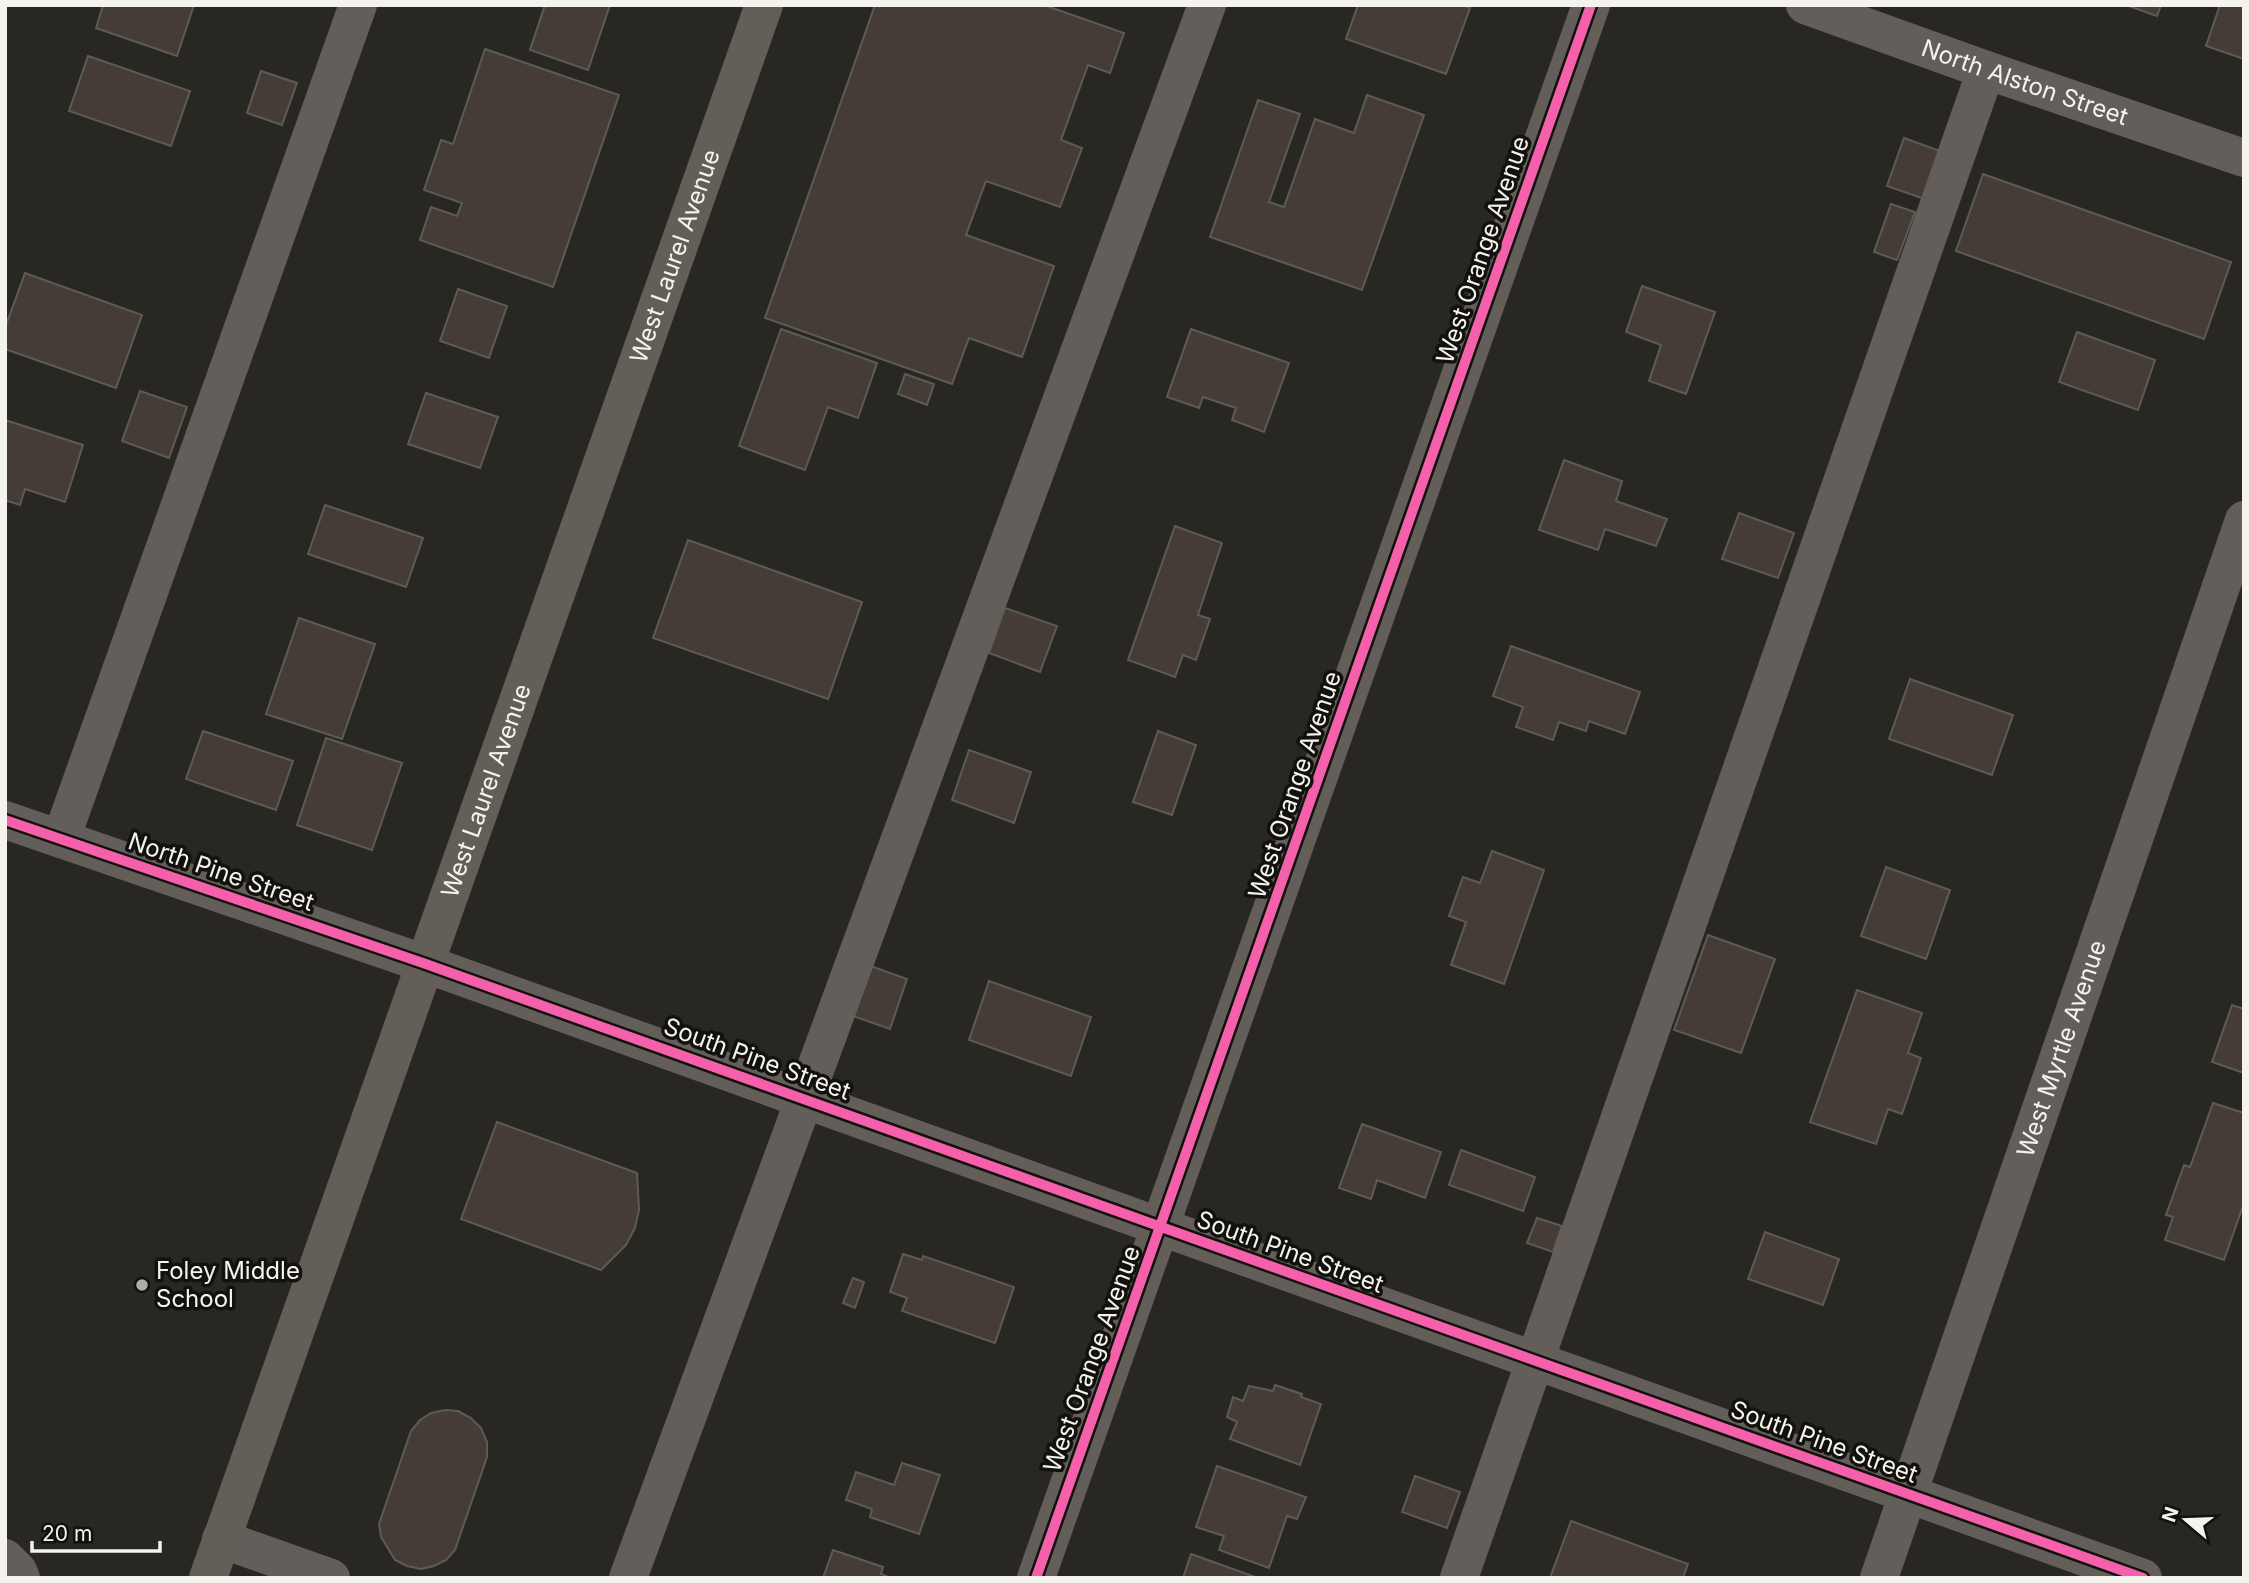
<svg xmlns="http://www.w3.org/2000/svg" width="2249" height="1583" viewBox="0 0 2249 1583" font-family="Inter,sans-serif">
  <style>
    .building { fill: #453d35; stroke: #5d5b57; stroke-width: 2 }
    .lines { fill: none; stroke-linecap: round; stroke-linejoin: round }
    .minor { stroke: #645e5a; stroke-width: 38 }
    .major { stroke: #645e59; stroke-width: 38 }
    .cycleway-casing { stroke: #12110d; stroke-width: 15 }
    .cycleway { stroke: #f560ab; stroke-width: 10 }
    .poi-dot { fill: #adaca6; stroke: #12110d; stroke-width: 2.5 }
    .labels { text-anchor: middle; stroke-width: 7; stroke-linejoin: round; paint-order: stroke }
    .street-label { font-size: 24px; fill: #f4f3ed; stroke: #12110d }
    .poi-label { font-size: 24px; fill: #f4f3ed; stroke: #12110d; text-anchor: start }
  </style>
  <rect width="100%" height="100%" fill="#282722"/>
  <g class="building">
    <polygon points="103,5 194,5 177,56 96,28"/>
    <polygon points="545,5 610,5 588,70 530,50"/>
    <polygon points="875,5 1044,5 1124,33 1110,73 1088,65 1061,140 1082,148 1060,207 986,181 966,235 1054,266 1022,357 969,338 952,384 765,318"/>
    <polygon points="1358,5 1463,5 1470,8 1446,74 1346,39"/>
    <polygon points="2126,5 2161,5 2157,16"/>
    <polygon points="2220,5 2244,5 2244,59 2206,46"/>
    <polygon points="485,49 619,95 553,287 420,240 431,207 457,216 462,203 424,190 441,140 453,144"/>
    <polygon points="88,56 190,91 171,146 69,111"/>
    <polygon points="261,71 297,83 282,125 247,113"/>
    <polygon points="1367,95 1424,115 1362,290 1210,237 1258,100 1300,114 1269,202 1284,207 1315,119 1354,133"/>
    <polygon points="1904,138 1943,152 1927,200 1887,186"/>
    <polygon points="1983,174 2231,262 2204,339 1956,251"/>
    <polygon points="1891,204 1915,212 1897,260 1874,252"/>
    <polygon points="25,273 142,315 116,388 5,349 5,328"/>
    <polygon points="1642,286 1715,312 1686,394 1649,381 1661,345 1626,332"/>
    <polygon points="458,289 507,306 489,358 440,341"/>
    <polygon points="781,329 877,363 858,418 828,407 805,470 739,446"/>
    <polygon points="1191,329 1289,363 1264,432 1232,420 1236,408 1203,397 1199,408 1167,397"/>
    <polygon points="2077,332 2155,360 2138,410 2059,382"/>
    <polygon points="905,374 934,384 927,405 898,394"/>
    <polygon points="140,391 187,407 169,458 122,441"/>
    <polygon points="426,393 498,417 480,468 408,444"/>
    <polygon points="5,420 83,445 65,502 25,489 20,505 5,500"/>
    <polygon points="1564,460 1622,481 1616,501 1667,519 1656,546 1605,529 1598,550 1539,530"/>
    <polygon points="325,505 423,538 406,587 308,554"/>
    <polygon points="1739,513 1794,533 1778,578 1722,559"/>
    <polygon points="1175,526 1222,543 1198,615 1210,619 1196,660 1183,655 1175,677 1128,660"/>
    <polygon points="688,540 862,602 828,699 653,638"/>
    <polygon points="1005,608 1057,626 1040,672 989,653"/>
    <polygon points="299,618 375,644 342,739 266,714"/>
    <polygon points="1511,646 1640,692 1625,734 1589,721 1586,731 1559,722 1553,740 1516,727 1523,707 1493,696"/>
    <polygon points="1910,679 2013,715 1992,775 1889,739"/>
    <polygon points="203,731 293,761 276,810 186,779"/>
    <polygon points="1158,731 1196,745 1172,815 1133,802"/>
    <polygon points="326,738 402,763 372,850 297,825"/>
    <polygon points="969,750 1031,772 1014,823 952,800"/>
    <polygon points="1492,851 1544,870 1504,984 1451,965 1466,922 1449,916 1463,877 1480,883"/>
    <polygon points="1886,867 1950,890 1926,959 1861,936"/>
    <polygon points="1708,935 1775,959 1741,1053 1674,1030"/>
    <polygon points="868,965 907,979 890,1029 850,1015"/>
    <polygon points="989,981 1091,1017 1071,1076 969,1040"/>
    <polygon points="1857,990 1922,1013 1908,1053 1921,1058 1902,1114 1888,1109 1876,1144 1810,1122"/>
    <polygon points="2232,1005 2244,1009 2244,1073 2212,1062"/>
    <polygon points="2213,1103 2244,1113 2244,1203 2224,1260 2165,1240 2173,1217 2166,1215 2184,1165 2190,1167"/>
    <polygon points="497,1122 637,1173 639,1210 635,1228 626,1245 601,1270 461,1219"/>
    <polygon points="1362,1124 1441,1152 1425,1198 1377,1180 1371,1199 1339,1188"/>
    <polygon points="1461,1150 1535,1177 1523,1211 1449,1185"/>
    <polygon points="1537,1218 1562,1226 1553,1252 1527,1243"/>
    <polygon points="1765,1232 1839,1259 1823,1305 1748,1279"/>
    <polygon points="903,1254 922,1260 923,1256 1014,1287 995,1343 902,1311 907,1298 890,1292"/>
    <polygon points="853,1278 864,1282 855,1308 843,1303"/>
    <polygon points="1275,1385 1302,1394 1301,1397 1321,1404 1300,1465 1230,1439 1237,1422 1227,1417 1233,1397 1243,1401 1249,1386 1273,1391"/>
    <polygon points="445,1410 458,1411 471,1418 481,1428 487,1442 487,1457 455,1550 446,1560 434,1566 421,1569 407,1566 395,1560 381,1537 379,1524 411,1431 420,1420 431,1413"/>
    <polygon points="902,1463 940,1475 919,1534 870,1517 872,1509 846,1500 856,1472 894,1485"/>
    <polygon points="1217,1466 1306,1497 1297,1519 1287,1516 1269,1568 1219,1550 1224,1536 1196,1527"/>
    <polygon points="1415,1476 1460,1492 1447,1528 1402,1512"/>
    <polygon points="1571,1521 1688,1564 1683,1578 1550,1578"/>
    <polygon points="833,1550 883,1567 881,1574 891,1578 823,1578"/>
    <polygon points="1191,1554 1258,1578 1183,1578"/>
  </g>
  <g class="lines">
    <g class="minor">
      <path id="s1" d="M1805,5l181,65 258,88"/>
      <polyline points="5,820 423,963 2143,1578"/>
      <polyline points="61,839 358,5"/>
      <polyline points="221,1539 331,1578"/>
      <polyline points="5,1558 18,1571 21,1578"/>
      <polyline points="628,1578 1207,5"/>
      <polyline points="1036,1578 1591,5"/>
      <polyline points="1459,1578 1986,70"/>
      <path id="s2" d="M1879,1578l365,-1058"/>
    </g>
    <path class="major" id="s3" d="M208,1578l556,-1573"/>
    <g class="cycleway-casing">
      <g id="cycleway">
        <polyline points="5,820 423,963 2143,1578"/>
        <polyline points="1036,1578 1591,5"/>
      </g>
    </g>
    <use href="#cycleway" class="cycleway"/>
  </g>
  <circle class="poi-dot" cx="142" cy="1285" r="7"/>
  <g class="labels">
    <g class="street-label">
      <text dy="8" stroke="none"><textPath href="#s1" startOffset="233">North Alston Street</textPath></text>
      <text transform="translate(1483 250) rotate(-71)" y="8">West Orange Avenue</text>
      <text dy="8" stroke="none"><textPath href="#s3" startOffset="1402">West Laurel Avenue</textPath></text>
      <text transform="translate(1295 785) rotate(-71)" y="8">West Orange Avenue</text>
      <text dy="8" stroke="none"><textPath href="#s3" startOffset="835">West Laurel Avenue</textPath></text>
      <text transform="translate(221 872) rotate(19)" y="8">North Pine Street</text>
      <text dy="8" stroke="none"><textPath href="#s2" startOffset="560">West Myrtle Avenue</textPath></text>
      <text transform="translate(757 1059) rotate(20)" y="8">South Pine Street</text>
      <text transform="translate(1290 1252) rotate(20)" y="8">South Pine Street</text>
      <text transform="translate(1092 1359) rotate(-70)" y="8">West Orange Avenue</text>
      <text transform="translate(1824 1442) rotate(20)" y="8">South Pine Street</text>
    </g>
    <g class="poi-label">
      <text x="156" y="1279">Foley Middle<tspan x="156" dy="28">School</tspan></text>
    </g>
  </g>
  <rect width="2249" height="1583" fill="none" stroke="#f4f3ed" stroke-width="14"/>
  <g transform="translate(2186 1520) rotate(289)" stroke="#12110d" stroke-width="5" paint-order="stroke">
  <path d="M0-5L12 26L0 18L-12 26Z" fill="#f4f3ed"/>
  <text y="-10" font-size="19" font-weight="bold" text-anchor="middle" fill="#f4f3ed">N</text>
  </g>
  <path d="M32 1541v10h128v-10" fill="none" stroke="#f4f3ed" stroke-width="3.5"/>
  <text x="42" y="1541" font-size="21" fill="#f4f3ed" stroke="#12110d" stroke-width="5" paint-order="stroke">20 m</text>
</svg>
